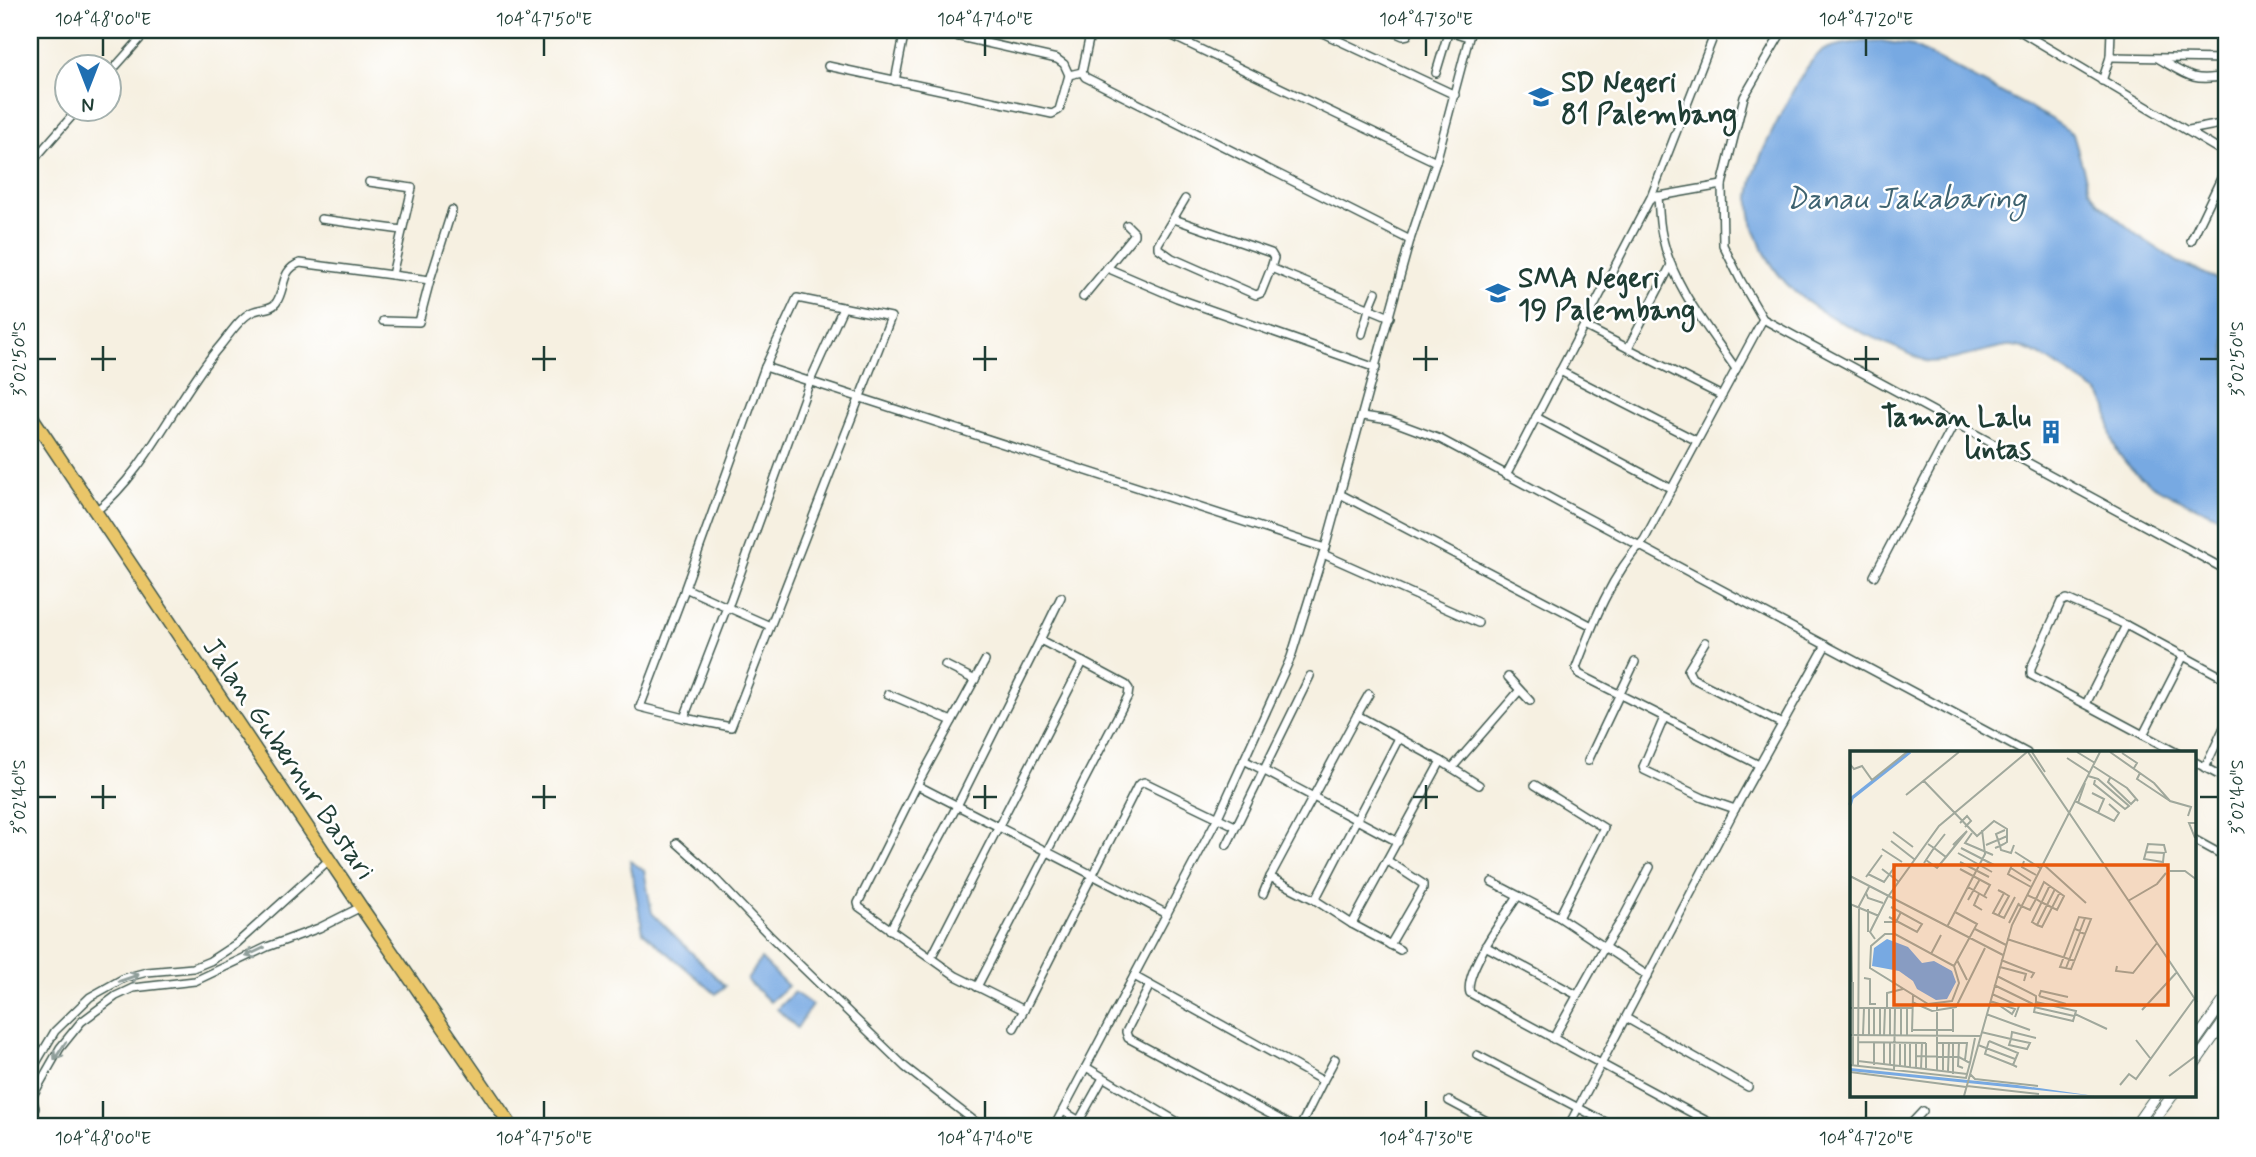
<svg xmlns="http://www.w3.org/2000/svg" width="2256" height="1157" viewBox="0 0 2256 1157" font-family="Mynerve,sans-serif">
  <style>
    .water { fill: #77a9e2; stroke: #4b738b; stroke-width: 2 }
    .lines { fill: none; stroke-linecap: round; stroke-linejoin: round }
    .minor-casing { stroke: #3f584e; stroke-width: 10 }
    .tertiary-casing { stroke: #3f584e; stroke-width: 12 }
    .trunk-casing { stroke: #3f584e; stroke-width: 15 }
    .minor { stroke: #fff; stroke-width: 7 }
    .tertiary { stroke: #fff; stroke-width: 10 }
    .trunk { stroke: #eac669; stroke-width: 12 }
    .oneway { stroke: #8f9e9a }
    .ticks { fill: none; stroke: #1f3d34; stroke-width: 2.5 }
    .labels { text-anchor: middle; stroke-width: 5; stroke-linejoin: round; paint-order: stroke }
    .poi-label { font-size: 28px; font-weight: bold; fill: #1f3d34; stroke: #fff; text-anchor: start }
    .street-label { font-size: 28px; fill: #1f3d34; stroke: #fff }
    .water-label { font-size: 30px; font-style: italic; fill: #3e6371; stroke: #fff }
    .inset-river { fill: none; stroke: #77a9e2; stroke-width: 3.5 }
    .inset-road { fill: none; stroke: #a0a89c; stroke-width: 2 }
    .view { fill: #e8590c; fill-opacity: 0.15; stroke: #e8590c; stroke-width: 3.5 }
    .inset-edge { fill: none; stroke: #1f3d34; stroke-width: 3.5 }
    .neatline { fill: none; stroke: #1f3d34; stroke-width: 2.5 }
    .ticks-label { font-size: 18px; text-anchor: middle; fill: #1f3d34 }
  </style>
  <rect width="100%" height="100%" fill="#fff"/>
  <filter id="ink" filterUnits="userSpaceOnUse"><feTurbulence type="fractalNoise" baseFrequency=".0143" numOctaves="2"/><feDisplacementMap in="SourceGraphic" scale="14" xChannelSelector="R" yChannelSelector="G"/><feConvolveMatrix kernelMatrix="1 2 1 2 8 2 1 2 1" color-interpolation-filters="sRGB"/></filter>
  <filter id="wash" filterUnits="userSpaceOnUse"><feTurbulence type="fractalNoise" baseFrequency=".00686" numOctaves="4" result="noise"/><feDisplacementMap in="SourceGraphic" scale="28" xChannelSelector="R" yChannelSelector="G"/><feGaussianBlur stdDeviation="1.57" result="paint"/><feColorMatrix in="noise" values="0 0 0 0 0 0 0 0 0 0 0 0 0 0 0 0 0 1.4 0 .05"/><feComposite in="paint" operator="in"/></filter>
  <g filter="url(#wash)">
    <rect width="100%" height="100%" fill="#f6f0e1"/>
    <g class="water">
      <path d="M1881,41l32,5 137,72 23,16 16,55 10,14 38,32 41,27 48,21v237c-39,-19 -95,-34 -113,-78 -8,-20 1,-34 -16,-50 -21,-13 -66,-49 -90,-46 -28,4 -50,16 -80,16 -45,-22 -109,-43 -142,-80 -20,-23 -40,-61 -34,-92 5,-32 23,-60 36,-88 6,-12 25,-47 37,-52 18,-8 38,-8 57,-9z"/>
      <polygon points="630,861 644,870 652,913 725,986 716,994 643,932"/>
      <polygon points="761,959 788,986 770,1002 747,980"/>
      <polygon points="794,992 812,1005 797,1028 777,1009"/>
    </g>
  </g>
  <g filter="url(#ink)">
    <g class="lines">
      <g class="minor-casing">
        <g id="minor">
          <polyline points="929,30 1057,59 1064,64 1069,75 1082,72"/>
          <polyline points="1091,30 1082,72 1085,77 1410,240"/>
          <polyline points="1160,30 1436,162"/>
          <polyline points="1316,30 1455,95"/>
          <polyline points="1389,30 1403,36 1408,35 1410,30"/>
          <polyline points="1446,30 1468,37"/>
          <polyline points="1783,30 1744,97 1722,185 1723,245 1741,281 1763,319 2226,570"/>
          <polyline points="2018,30 2226,154"/>
          <polyline points="2110,57 2226,59"/>
          <path d="M2159,59c29,17 33,23 67,17"/>
          <polyline points="828,66 1052,114 1059,110 1069,75"/>
          <polyline points="1436,73 1449,30"/>
          <polyline points="108,75 148,30"/>
          <polyline points="895,81 905,30"/>
          <polyline points="2102,81 2110,57 2111,30"/>
          <polyline points="2189,130 2226,123"/>
          <polyline points="30,164 79,108"/>
          <polyline points="369,182 412,188 392,275"/>
          <path d="M1658,196c1,13 1,26 4,39 10,50 46,93 74,134"/>
          <polyline points="1654,197 1722,185"/>
          <polyline points="1185,199 1158,244 1158,248 1172,258 1256,295 1261,293 1271,268 1390,317"/>
          <polyline points="321,219 402,230"/>
          <polyline points="1174,219 1271,253 1274,258 1271,268"/>
          <polyline points="1127,225 1134,232 1134,235 1107,268 1177,298 1376,368"/>
          <polyline points="2191,241 2226,168"/>
          <polyline points="430,280 452,210"/>
          <polyline points="1083,297 1107,268"/>
          <polyline points="1584,326 1722,396"/>
          <polyline points="1362,334 1369,309 1376,292"/>
          <polyline points="1628,348 1671,265"/>
          <polyline points="765,367 1325,548"/>
          <polyline points="1560,371 1697,441"/>
          <polyline points="1363,416 1389,420 1440,439 2027,753"/>
          <polyline points="1536,417 1672,489"/>
          <polyline points="1506,475 1651,197 1716,30"/>
          <polyline points="1340,494 1592,626"/>
          <path d="M96,511c51,-40 81,-115 123,-164 9,-10 20,-29 33,-35 8,-4 19,-2 24,-9 10,-14 4,-33 24,-40l130,17 -11,42 -36,-1"/>
          <polyline points="1323,554 1478,623"/>
          <polyline points="1874,576 1955,422"/>
          <polyline points="770,626 727,607 684,718 731,727 891,317 797,298 765,367 685,588 727,607 730,602 810,381 843,308"/>
          <polyline points="1040,640 1061,597"/>
          <polyline points="1705,642 1688,670 1692,678 1782,724"/>
          <polyline points="945,665 975,680"/>
          <polyline points="1508,677 1530,701"/>
          <polyline points="888,694 952,721"/>
          <polyline points="2086,704 2126,625"/>
          <polyline points="1357,715 1369,694"/>
          <polyline points="684,718 640,707 685,589"/>
          <polyline points="1664,718 1643,767 1644,770 1703,798 1735,809"/>
          <polyline points="2143,735 2184,655"/>
          <polyline points="2177,753 2031,675 2031,668 2061,602 2067,599 2126,625 2226,679"/>
          <polyline points="1244,760 1398,842"/>
          <polyline points="1441,761 1452,768 1519,691"/>
          <polyline points="1588,761 1635,662"/>
          <polyline points="2195,762 2226,779"/>
          <path d="M1759,765l-180,-91 -3,-6c17,-45 35,-93 68,-128l119,-221"/>
          <polyline points="1452,768 1479,785"/>
          <polyline points="2205,768 2226,723"/>
          <polyline points="917,785 985,661"/>
          <polyline points="1535,785 1604,828 1559,917"/>
          <polyline points="2195,840 2226,857"/>
          <polyline points="677,843 704,867 769,935 905,1067 982,1127"/>
          <polyline points="1227,845 1310,676"/>
          <polyline points="1388,861 1423,884 1423,888 1390,945"/>
          <polyline points="1270,877 1315,900"/>
          <polyline points="1492,882 1559,917 1648,976"/>
          <polyline points="1263,894 1270,877 1357,715 1441,761 1352,924 1400,950"/>
          <path d="M1518,896c-12,18 -55,77 -48,97l244,132"/>
          <path d="M1167,914c-83,-44 -167,-86 -250,-129l-59,118 1,4 97,69 68,34 114,-225 6,-3 91,44"/>
          <polyline points="1352,924 1315,900 1399,738"/>
          <polyline points="890,930 957,806 1040,640 1083,662"/>
          <polyline points="1485,946 1577,995"/>
          <polyline points="931,958 1083,662 1126,685 1129,689 1128,696 977,987"/>
          <polyline points="1134,976 1323,1081 1300,1127"/>
          <polyline points="1150,985 1126,1032 1128,1038 1294,1127"/>
          <polyline points="1626,1018 1748,1087"/>
          <polyline points="1014,1028 1024,1010"/>
          <polyline points="1553,1039 1605,946 1623,918 1650,867"/>
          <polyline points="1477,1055 1615,1127"/>
          <polyline points="1086,1067 1186,1127"/>
          <polyline points="30,1073 55,1031 90,997 124,978 147,972 193,968 210,961 236,944 329,860"/>
          <polyline points="1323,1081 1335,1059"/>
          <polyline points="32,1097 60,1048 81,1022 116,996 133,988 195,981 267,947 319,928 361,907"/>
          <polyline points="1449,1101 1498,1127"/>
          <polyline points="1063,1111 1090,1127"/>
          <polyline points="1079,1121 1103,1078"/>
          <polyline points="30,1122 35,1108 30,1094"/>
          <polyline points="1054,1127 1218,817 1291,657 1327,541 1410,240 1436,162 1471,30"/>
          <polyline points="1568,1127 1735,809 1826,645"/>
          <polyline points="1908,1127 1923,1111"/>
        </g>
      </g>
      <g class="tertiary-casing">
        <g id="tertiary">
          <polyline points="2195,1042 2226,998"/>
          <polyline points="2195,1063 2226,1019"/>
          <polyline points="2134,1127 2156,1096"/>
          <polyline points="2149,1127 2172,1096"/>
        </g>
      </g>
      <g class="trunk-casing">
        <polyline id="trunk" points="30,414 361,907 512,1127"/>
      </g>
      <use href="#minor" class="minor"/>
      <use href="#tertiary" class="tertiary"/>
      <use href="#trunk" class="trunk"/>
    </g>
    <defs><path id="oneway-shaft" d="M-6 0H5M1.5-3L5.5 0L1.5 3" fill="none" stroke-width="1.6" stroke-linecap="round" stroke-linejoin="round" transform="scale(1.75)"/></defs>
    <g class="oneway">
      <use href="#oneway-shaft" transform="translate(255 952) rotate(155)"/>
      <use href="#oneway-shaft" transform="translate(129 978) rotate(-19)"/>
      <use href="#oneway-shaft" transform="translate(60 1051) rotate(123)"/>
    </g>
  </g>
  <path class="ticks" d="M103,38v18M544,38v18M985,38v18M1426,38v18M1866,38v18M103,346v25M544,346v25M985,346v25M1426,346v25M1866,346v25M38,359h18M91,359h25M532,359h24M973,359h24M1413,359h25M1854,359h25M2200,359h18M103,785v24M544,785v24M985,785v24M1426,785v24M38,797h18M91,797h25M532,797h24M973,797h24M1413,797h25M2200,797h18M103,1101v17M544,1101v17M985,1101v17M1426,1101v17M1866,1101v17"/>
  <defs>
    <g id="school-bare" transform="scale(1.89)"><path d="M0-5L7-2L0 1L-7-2ZM-4 1L0 2.5L4 1V4Q0 6-4 4Z" fill="#1f6fb2" stroke="#fff" stroke-width="2.5" paint-order="stroke"/></g>
    <g id="building-bare" transform="scale(1.89)"><path d="M-4-6H4V6H1V3H-1V6H-4ZM-2.5-4.3h1.7v1.8h-1.7ZM.8-4.3h1.7v1.8H.8ZM-2.5-1h1.7V.8h-1.7ZM.8-1h1.7V.8H.8Z" fill="#1f6fb2" stroke="#fff" stroke-width="2.5" paint-order="stroke"/></g>
  </defs>
  <g fill-rule="evenodd">
    <use href="#school-bare" x="1541" y="97"/>
    <use href="#school-bare" x="1498" y="293"/>
    <use href="#building-bare" x="2051" y="432"/>
  </g>
  <g class="labels">
    <g class="poi-label">
      <text x="1561" y="91">SD Negeri<tspan x="1561" dy="32">81 Palembang</tspan></text>
      <text x="1518" y="287">SMA Negeri<tspan x="1518" dy="32">19 Palembang</tspan></text>
      <text x="2031" y="426" text-anchor="end">Taman Lalu<tspan x="2031" dy="32">lintas</tspan></text>
    </g>
    <g class="street-label">
      <text transform="translate(290 758) rotate(56)" y="10">Jalan Gubernur Bastari</text>
    </g>
    <g class="water-label">
      <text x="1906" y="208">Danau Jakabaring</text>
    </g>
  </g>
  <g transform="translate(1850 751)">
    <rect width="346" height="346" fill="#f6f0e1"/>
    <path d="M37,188l21,8 14,16 12,-2 18,10 4,11 -9,17 -11,1 -19,-11 -4,-8 -14,-10 -27,-5 2,-18zM0,317l167,17 78,11 -245,-25z" fill="#77a9e2"/>
    <path class="inset-river" d="M0,54l2,-7 58,-46"/>
    <path class="inset-road" d="M178,1l169,250M182,1l13,20M227,1l18,11M260,1l44,31 16,18 21,6 -3,9M272,2l15,10 -3,5M217,7l23,15M0,13l4,5 8,-3 10,14 35,-28M243,15l34,22 11,13M290,22l-3,6 33,22M238,25l10,3 31,27 -4,3 -31,-25 1,-4M260,27l-2,4 23,22 5,-5M73,29l54,56 17,-15 13,8v7M242,42l12,6 -6,14M56,44l53,-43M225,50l39,20 5,-8 -10,-9M228,52l7,-20M110,72l7,-7 4,5 -6,6M43,81l20,15M122,82l-7,10 28,12M345,87l-6,-15h8M41,90l23,18M78,93l6,4 11,-14M136,94l12,-5 -2,-6 9,-4M111,97l33,17M145,97l5,-2 4,-2 3,-2v-6l-9,4 2,6 1,4 10,3 3,-8M32,98l20,13M165,101l25,16M296,101l18,1 -1,9 -19,-3 4,-15 16,1 2,8M108,102l34,19M76,109l11,8 9,-11M174,110l-2,6 14,8M110,111l29,15M74,112l10,-15 12,9 21,-26 -14,14M193,113l43,39M162,114l-4,9 23,13M161,117l20,13M32,118l17,13M110,118l30,16 -6,11M320,120h15l12,9M18,123l16,8 12,-17M0,125l153,79M16,126l16,-22M200,134l-18,37 5,3 18,-36M118,136l19,11M148,139l6,3 -11,20 11,5 11,-21M16,142l2,5 15,5M129,143l-5,11 8,5M118,149l12,-21M278,150l29,-17 9,-11M0,153l29,12M1,153l1,78M169,154l11,5 6,-11 8,-17 20,14 -7,14 -16,-8 -5,-3 -7,-3 -2,-2M18,158v23M148,165l11,-20 -5,-3M39,166l28,15 5,-8 -31,-17M34,171h12l5,-10M159,172l10,-20M187,174l5,2 18,-35M97,176l38,-73 -3,-24M125,178l31,16M225,178l5,2 5,-13 -6,-1 -19,50 11,2 14,-35M35,183h10l59,32 5,17 -7,18 -24,3 -58,-36 1,-22zM235,183l6,-15 -6,-1M25,188l-5,-7 17,-34 52,-72 88,-74M157,188l68,22M81,203l10,-19M107,209l10,20M151,209l33,13 -3,5M104,215l23,-42 -22,-12M267,215l-1,5 17,2 24,-30M150,216l26,7 -2,7M216,217l14,-36 5,2M147,225l39,20v6l40,9 -3,10 -39,-9 2,-10M14,227l6,1v25h6M144,234l39,19M142,243l27,12 -4,11M189,245l2,-5 27,6M189,245l27,8M140,250l25,8 -3,5 -16,-11M62,251l20,9 24,-4 29,-59M184,256l40,9M0,257h62M37,257v-15l16,-4M51,257v28M57,257v28M292,259l35,-38M136,263l44,16M225,263l32,15M62,279h41M62,281l1,-37M103,281v-23M131,281l30,7 1,-7 24,6M0,284l130,1M13,284l1,-27M19,284v-27M24,284v-27M30,285v-28M34,285l1,-28M40,285v-28M161,288l19,4 -3,6 -18,-4zM286,289l14,18M139,290l29,12 -5,12 4,2M139,290l-4,13 28,11M8,291l68,1M24,291v23M34,291v22M40,291v22M50,291v23M60,291v25M76,292v25M88,292h29l-2,17M103,292v31M109,292l-1,23 5,2M128,294l37,14M8,310l109,13M120,312l5,-25M0,314l116,13 4,-15 -11,-6 -43,-1M3,314v-83M8,315l1,-160 10,-19M55,315v-24M66,316v-24M71,318l1,-26M44,319l1,-62M87,319v-64M93,319v-27M98,320l1,-28M0,321l116,15M120,323l5,5 63,7M319,325l28,-21M270,334l9,-11 7,5 58,-80M117,335l72,8M114,345l48,-171 88,-173"/>
    <path class="view" d="M44,114h274v140h-274z"/>
    <rect width="346" height="346" class="inset-edge"/>
  </g>
  <rect width="2256" height="1157" fill="none" stroke="#fff" stroke-width="77"/>
  <g transform="translate(88 88) rotate(180)"><circle r="33" fill="#ffffff" stroke="#a5b1ae" stroke-width="2"/>
  <path d="M0-5L12 26L0 18L-12 26Z" fill="#1f6fb2"/>
  <text y="-10" font-size="19" font-weight="bold" text-anchor="middle" fill="#1f3d34">N</text>
  </g>
  <rect x="38" y="38" width="2180" height="1080" class="neatline"/>
  <g class="ticks-label">
    <text x="103" y="25">104°48'00"E</text>
    <text x="544" y="25">104°47'50"E</text>
    <text x="985" y="25">104°47'40"E</text>
    <text x="1426" y="25">104°47'30"E</text>
    <text x="1866" y="25">104°47'20"E</text>
    <text transform="translate(2237 359) rotate(-90)" y="6">3°02'50"S</text>
    <text transform="translate(19 359) rotate(-90)" y="6">3°02'50"S</text>
    <text transform="translate(2237 797) rotate(-90)" y="6">3°02'40"S</text>
    <text transform="translate(19 797) rotate(-90)" y="6">3°02'40"S</text>
    <text x="103" y="1144">104°48'00"E</text>
    <text x="544" y="1144">104°47'50"E</text>
    <text x="985" y="1144">104°47'40"E</text>
    <text x="1426" y="1144">104°47'30"E</text>
    <text x="1866" y="1144">104°47'20"E</text>
  </g>
</svg>
